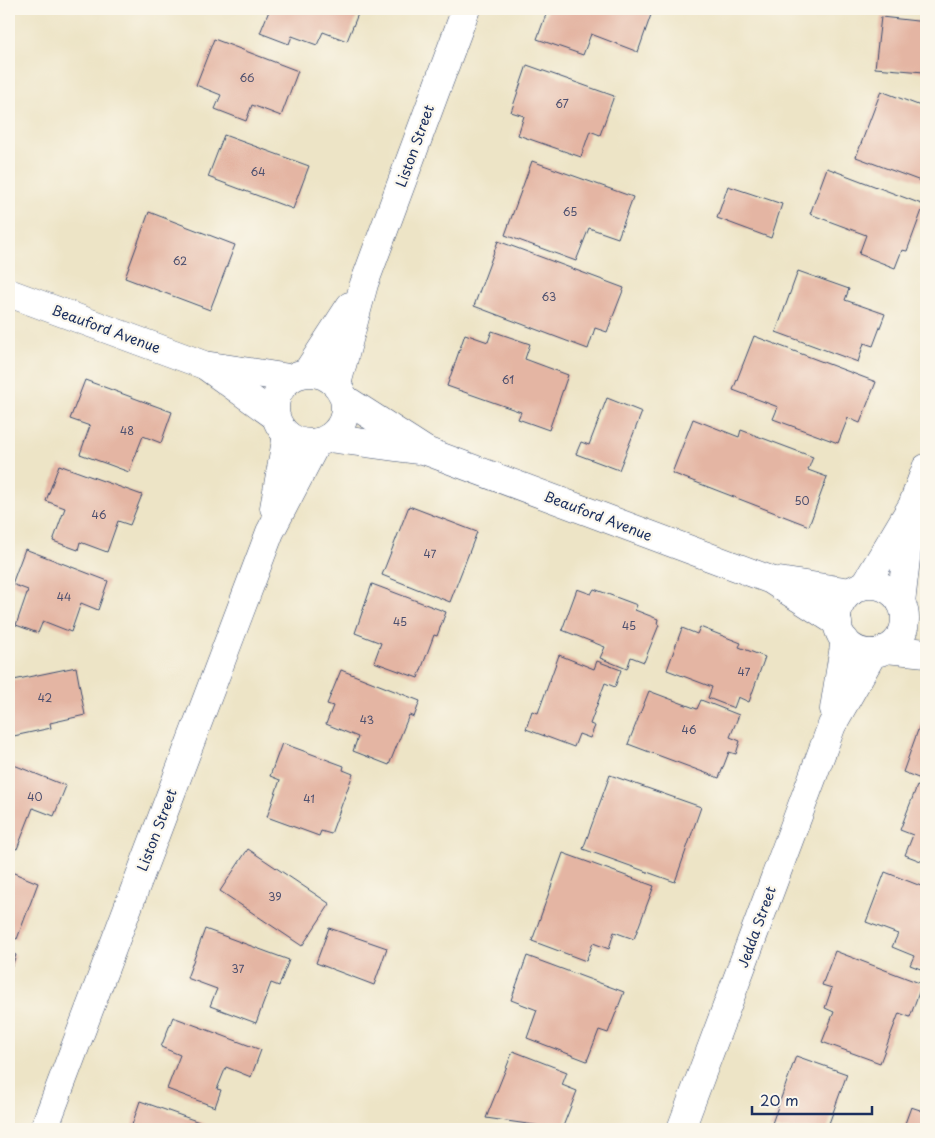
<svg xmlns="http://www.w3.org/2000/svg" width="935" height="1138" viewBox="0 0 935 1138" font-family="'Playpen Sans',sans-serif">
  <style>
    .building { fill: #e4b5a3 }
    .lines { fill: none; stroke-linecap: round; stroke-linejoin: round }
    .street-casing { stroke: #3a4a6e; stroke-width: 29 }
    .street { stroke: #fff; stroke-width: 28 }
    .labels { text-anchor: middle; stroke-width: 4.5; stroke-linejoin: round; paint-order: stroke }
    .number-label { font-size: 11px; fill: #4d506f }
    .street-label { font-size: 14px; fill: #1b2f5e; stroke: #fbf7ec }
  </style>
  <rect width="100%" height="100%" fill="#fbf7ec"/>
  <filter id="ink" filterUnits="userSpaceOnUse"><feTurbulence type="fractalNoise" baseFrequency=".02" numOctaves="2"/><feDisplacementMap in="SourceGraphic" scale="10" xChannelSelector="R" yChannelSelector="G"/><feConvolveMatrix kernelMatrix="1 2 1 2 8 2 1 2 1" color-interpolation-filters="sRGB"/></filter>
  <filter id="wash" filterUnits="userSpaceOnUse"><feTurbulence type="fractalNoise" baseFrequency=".0096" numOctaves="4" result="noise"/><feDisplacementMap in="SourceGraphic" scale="20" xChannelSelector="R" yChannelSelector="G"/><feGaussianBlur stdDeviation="1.12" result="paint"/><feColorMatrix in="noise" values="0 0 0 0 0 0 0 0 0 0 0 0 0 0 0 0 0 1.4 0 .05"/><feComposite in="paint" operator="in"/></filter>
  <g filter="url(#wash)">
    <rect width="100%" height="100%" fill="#ede4c6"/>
    <g id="blocks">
      <g class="building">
        <polygon points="265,9 360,9 347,41 323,32 317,45 292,36 289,44 260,33 269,11"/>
        <polygon points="548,9 653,9 638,52 591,34 583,55 537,39"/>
        <polygon points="881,17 926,22 926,69 924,69 924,72 875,68"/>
        <polygon points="214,39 298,71 281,116 252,105 246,121 215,109 221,95 196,85"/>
        <polygon points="527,65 614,96 600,135 590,131 581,157 518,135 524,116 511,112"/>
        <polygon points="881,91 926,108 926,183 856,157"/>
        <polygon points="224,135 309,166 293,209 208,177"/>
        <polygon points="532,161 633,197 618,238 589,228 576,261 505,235"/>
        <polygon points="827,168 924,205 907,251 902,250 895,268 859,254 866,235 810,214"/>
        <polygon points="728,186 782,204 771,238 717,218"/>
        <polygon points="149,212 235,245 210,310 125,278"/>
        <polygon points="498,241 624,288 607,332 595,328 588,349 474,306"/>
        <polygon points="798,271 849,289 845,300 885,314 873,346 864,343 858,362 776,332"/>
        <polygon points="492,331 530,344 525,359 568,375 549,430 518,419 521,412 447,386 465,334 488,342"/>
        <polygon points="754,336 876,382 860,423 848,418 838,443 773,419 778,407 733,390"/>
        <polygon points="85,380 172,412 161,443 143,436 129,472 80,454 90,426 70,419"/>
        <polygon points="607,398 642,412 619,470 576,454 581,442 589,445"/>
        <polygon points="693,419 739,437 741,430 813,457 808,470 827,477 809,526 672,473"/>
        <polygon points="59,465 142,495 130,525 118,521 107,552 80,542 78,550 53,541 65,508 46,501"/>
        <polygon points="409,506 477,532 450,602 382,575"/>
        <polygon points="25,549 108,581 98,610 81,603 71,632 43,621 38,633 16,625 28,590 12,584"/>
        <polygon points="372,584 446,612 437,636 434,635 418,678 374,662 381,643 355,633"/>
        <polygon points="577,589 591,594 594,589 637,605 635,610 658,619 657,624 659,625 644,662 631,657 627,669 600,658 605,647 562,630"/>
        <polygon points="700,627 741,643 739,647 765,657 749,702 738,697 734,708 708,698 712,687 667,670 682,628 697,634"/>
        <polygon points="559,655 594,669 597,661 621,670 615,687 605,683 590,724 595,726 590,738 579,734 574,747 526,729 532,711 538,713"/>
        <polygon points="76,667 85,715 50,723 51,728 9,737 9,681"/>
        <polygon points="341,670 420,701 414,717 409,715 389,765 353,751 358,737 326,724 333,706 327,704"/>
        <polygon points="649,691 697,709 701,700 739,715 730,737 740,741 736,754 729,752 719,778 628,744"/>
        <polygon points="922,719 926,721 926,781 903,772"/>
        <polygon points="282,743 344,766 343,770 353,774 331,834 321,831 319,836 267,817 280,780 270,776"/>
        <polygon points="9,763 66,786 54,816 33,808 17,849 9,846"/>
        <polygon points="610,775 701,807 675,882 583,849"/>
        <polygon points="917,786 926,789 926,863 905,855 913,835 900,830"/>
        <polygon points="248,849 330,904 302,946 220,891"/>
        <polygon points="563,853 654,886 634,939 614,932 609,949 593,943 586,961 532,941"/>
        <polygon points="9,871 38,883 17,939 9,936"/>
        <polygon points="885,872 926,888 926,971 910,965 914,956 892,947 898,934 866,922"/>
        <polygon points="329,928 387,948 374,985 316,963"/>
        <polygon points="205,929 289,960 279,986 271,983 256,1023 210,1006 217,989 187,978"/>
        <polygon points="835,951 922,984 910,1017 899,1013 880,1063 822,1042 834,1012 825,1008 832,988 822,985"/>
        <polygon points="9,952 16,955 9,974"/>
        <polygon points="527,956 624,992 608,1033 599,1030 587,1061 527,1038 537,1010 511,1000"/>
        <polygon points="173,1017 261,1050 251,1077 226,1067 217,1089 221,1090 215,1107 167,1089 180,1055 161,1047"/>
        <polygon points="513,1051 567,1072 562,1085 577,1091 562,1129 486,1118"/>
        <polygon points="796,1056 847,1074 827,1129 770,1129"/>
        <polygon points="140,1101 219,1129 135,1129 131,1128"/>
        <polygon points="911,1107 926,1112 926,1129 903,1129"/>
      </g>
    </g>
  </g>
  <g filter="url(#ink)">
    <use href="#blocks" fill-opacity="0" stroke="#3a4a6e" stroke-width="1"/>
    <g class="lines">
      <g class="street-casing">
        <g id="street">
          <polyline points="9,293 204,365 289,378"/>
          <polyline points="207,367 275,416"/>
          <polyline points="307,372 350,306"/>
          <circle cx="310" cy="408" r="35"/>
          <polyline points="337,384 364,284 466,9"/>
          <polyline points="345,399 426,451 771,580 838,623"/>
          <polyline points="328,438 417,450"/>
          <polyline points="274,508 287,435"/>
          <polyline points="779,581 851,592"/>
          <polyline points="865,585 912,506 926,468"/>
          <circle cx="871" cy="619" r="34"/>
          <polyline points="901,603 911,515"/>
          <polyline points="886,649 926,653"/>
          <polyline points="834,709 845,640"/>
          <polyline points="44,1129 270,532 317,442"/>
          <polyline points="681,1129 832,725 873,653"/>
        </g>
      </g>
      <use href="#street" class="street"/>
    </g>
  </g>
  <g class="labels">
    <g class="number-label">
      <text x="247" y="82">66</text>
      <text x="562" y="108">67</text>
      <text x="258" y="176">64</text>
      <text x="570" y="216">65</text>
      <text x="180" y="265">62</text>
      <text x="549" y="301">63</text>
      <text x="508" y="384">61</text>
      <text x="127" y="435">48</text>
      <text x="802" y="505">50</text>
      <text x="99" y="519">46</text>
      <text x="430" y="558">47</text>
      <text x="64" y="601">44</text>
      <text x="400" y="626">45</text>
      <text x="629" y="630">45</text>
      <text x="744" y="676">47</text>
      <text x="45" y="702">42</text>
      <text x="367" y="724">43</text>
      <text x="689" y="734">46</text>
      <text x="35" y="801">40</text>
      <text x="309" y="803">41</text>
      <text x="275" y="901">39</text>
      <text x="238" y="973">37</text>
    </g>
    <g class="street-label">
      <text transform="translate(415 146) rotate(-70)" y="5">Liston Street</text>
      <text transform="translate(106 329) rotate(20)" y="5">Beauford Avenue</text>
      <text transform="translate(598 516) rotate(21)" y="5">Beauford Avenue</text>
      <text transform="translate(157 830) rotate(-69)" y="5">Liston Street</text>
      <text transform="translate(757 927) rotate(-70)" y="5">Jedda Street</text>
    </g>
  </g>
  <rect width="935" height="1138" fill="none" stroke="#fbf7ec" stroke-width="30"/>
  <path d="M752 1106v8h120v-8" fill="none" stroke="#1b2f5e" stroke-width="2.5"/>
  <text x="760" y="1106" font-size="15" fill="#1b2f5e" stroke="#fbf7ec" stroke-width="4" paint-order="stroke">20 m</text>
</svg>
